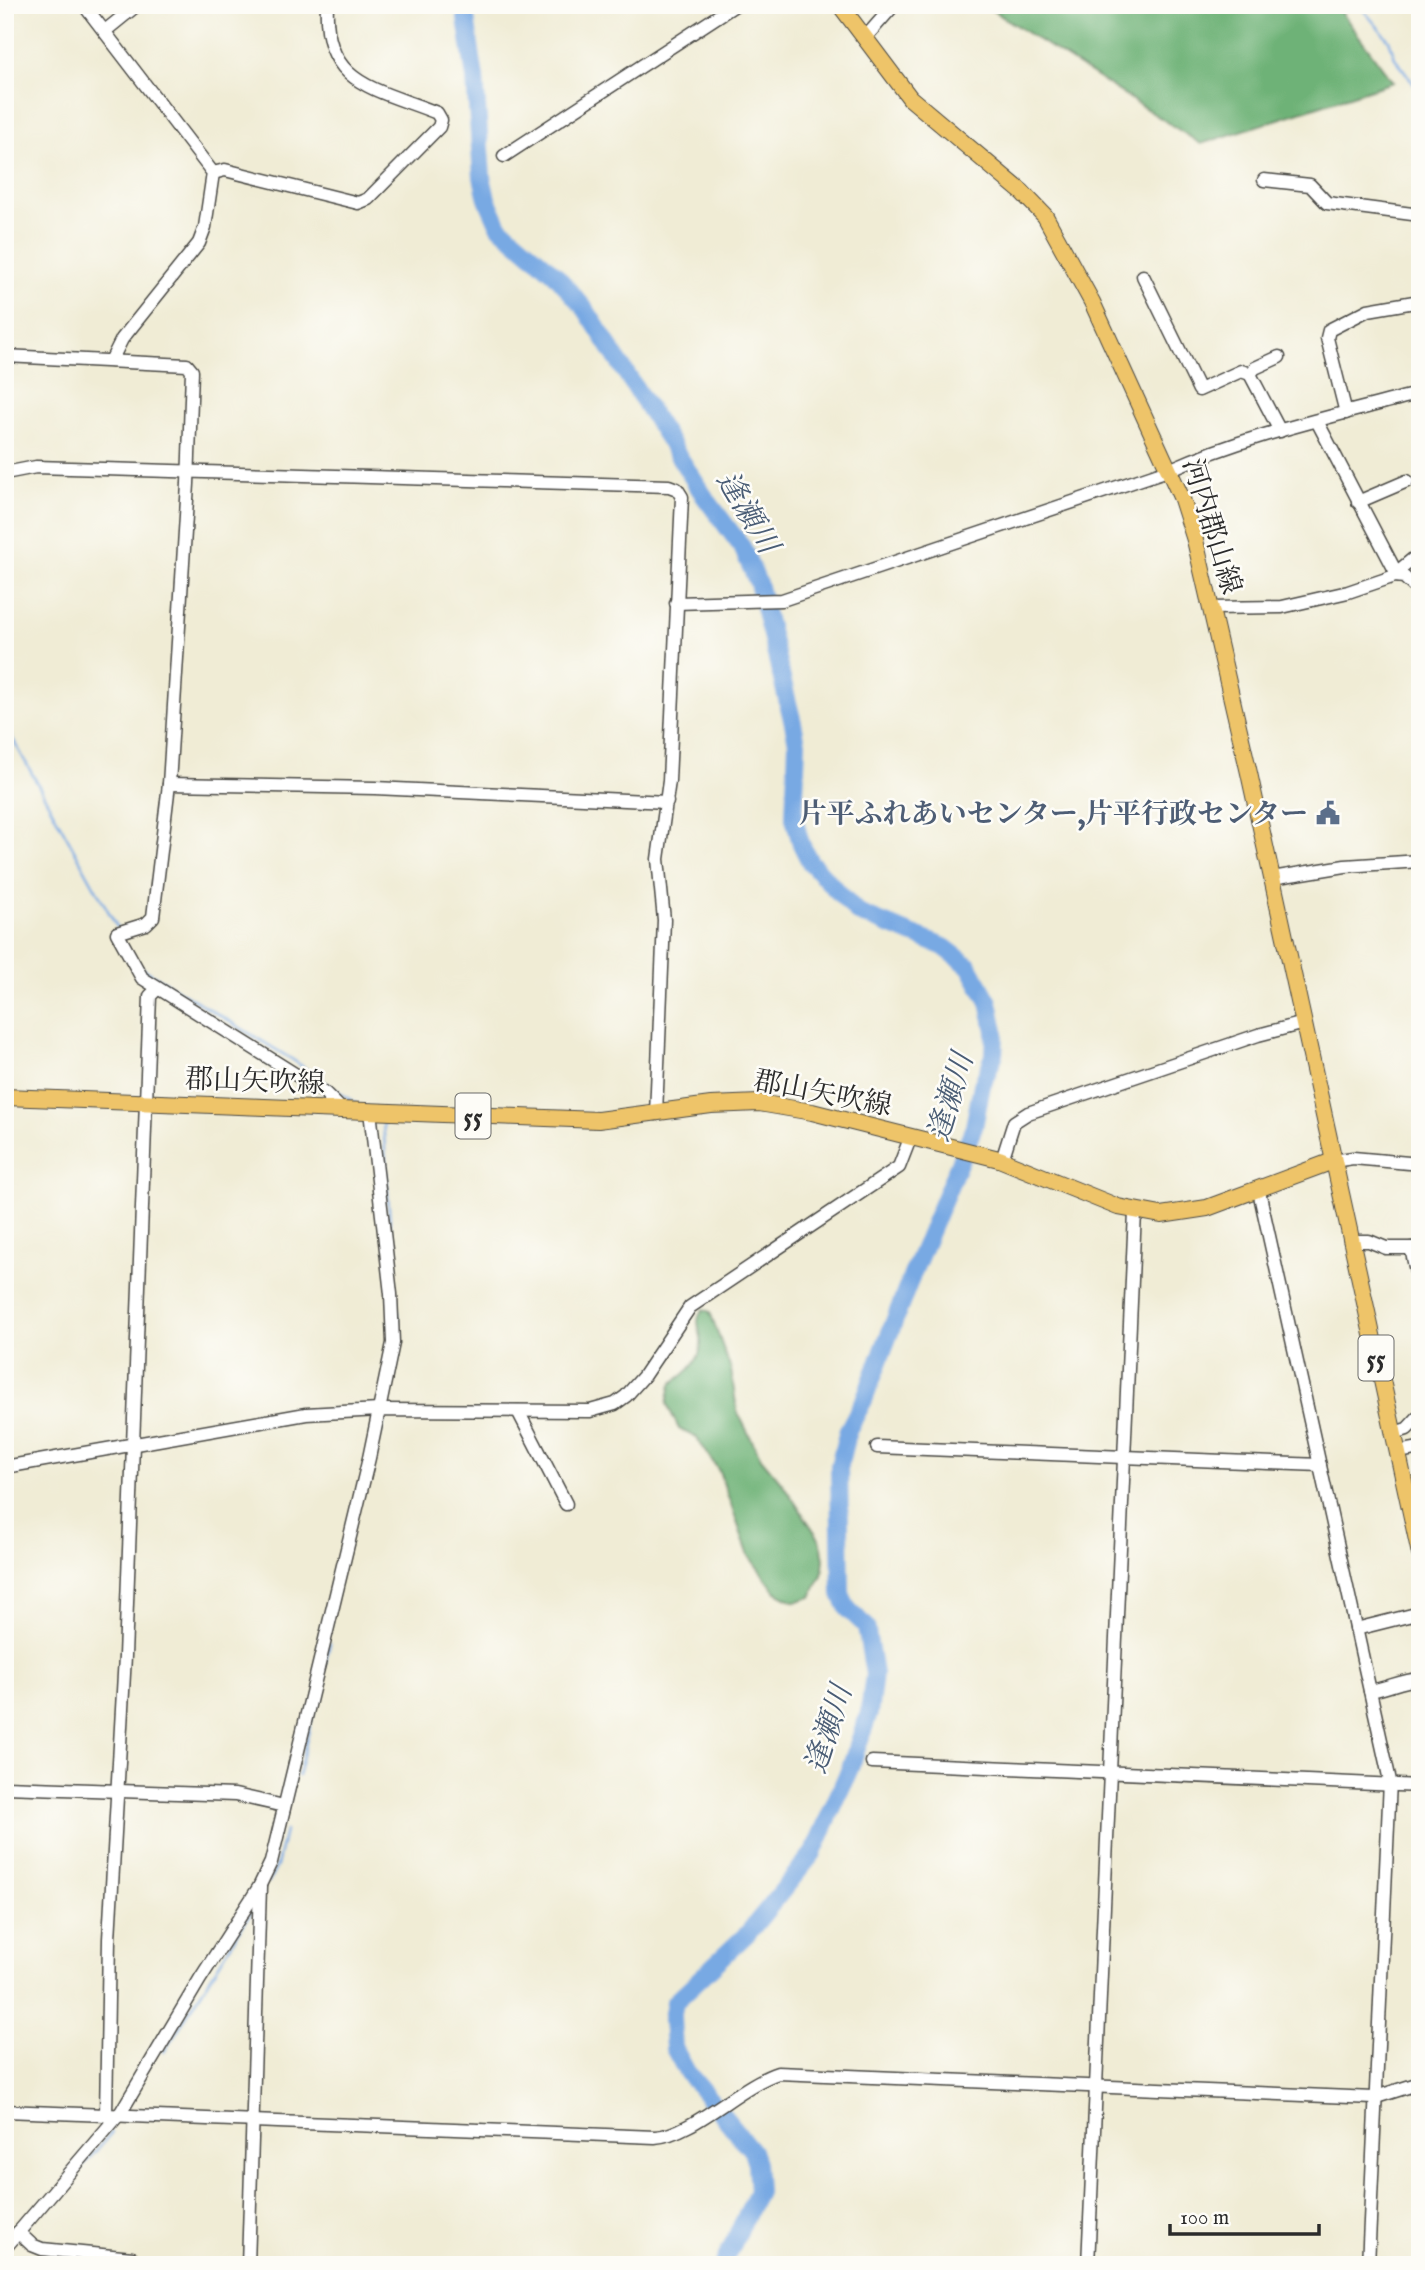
<svg xmlns="http://www.w3.org/2000/svg" width="1425" height="2270" viewBox="0 0 1425 2270" font-family="'IM FELL English','Noto Serif JP',serif">
  <style>
    .forest { fill: #6eb277; stroke: #4c6e51; stroke-width: 2 }
    .lines { fill: none; stroke-linecap: round; stroke-linejoin: round }
    .stream { stroke: #78a9e3; stroke-width: 2.5 }
    .river { stroke: #78a9e3; stroke-width: 18 }
    .minor-casing { stroke: #494844; stroke-width: 15 }
    .major-casing { stroke: #494844; stroke-width: 18 }
    .minor { stroke: #fff; stroke-width: 12 }
    .major { stroke: #eec469; stroke-width: 16 }
    .labels { text-anchor: middle; stroke-width: 5; stroke-linejoin: round; paint-order: stroke }
    .shield { fill: #fdfcf7; stroke: #6a6a68; stroke-width: 2 }
    .shield-label { font-size: 26px; font-weight: bold; fill: #2b2b2b }
    .street-label { font-size: 28px; fill: #2b2b2b; stroke: #fdfcf7 }
    .service-label { font-size: 28px; font-weight: bold; fill: #4e5e75; stroke: #fdfcf7; text-anchor: end }
    .water-label { font-size: 30px; font-style: italic; fill: #4a5d75; stroke: #fdfcf7 }
  </style>
  <rect width="100%" height="100%" fill="#fdfcf7"/>
  <filter id="ink" filterUnits="userSpaceOnUse"><feTurbulence type="fractalNoise" baseFrequency=".0143" numOctaves="2"/><feDisplacementMap in="SourceGraphic" scale="14" xChannelSelector="R" yChannelSelector="G"/><feConvolveMatrix kernelMatrix="1 2 1 2 8 2 1 2 1" color-interpolation-filters="sRGB"/></filter>
  <filter id="wash" filterUnits="userSpaceOnUse"><feTurbulence type="fractalNoise" baseFrequency=".00686" numOctaves="4" result="noise"/><feDisplacementMap in="SourceGraphic" scale="28" xChannelSelector="R" yChannelSelector="G"/><feGaussianBlur stdDeviation="1.57" result="paint"/><feColorMatrix in="noise" values="0 0 0 0 0 0 0 0 0 0 0 0 0 0 0 0 0 1.4 0 .05"/><feComposite in="paint" operator="in"/></filter>
  <g filter="url(#wash)">
    <rect width="100%" height="100%" fill="#f0ecd5"/>
    <g class="forest">
      <polygon points="984,5 1336,5 1393,82 1201,144"/>
      <path d="M703,1309l7,3 21,58 6,41 24,47 21,25 38,57 4,19 -2,16 -11,22 -16,5 -19,-10 -27,-36 -30,-85 -22,-33 -18,-9 -12,-25 4,-20c13,-9 29,-21 30,-39 2,-15 -9,-21 2,-36z"/>
    </g>
    <g class="lines">
      <g class="stream">
        <polyline points="1359,5 1389,40 1395,58 1420,92"/>
        <polyline points="5,725 117,927"/>
        <polyline points="142,968 293,1060 358,1105"/>
        <polyline points="378,1118 383,1121 391,1239"/>
        <polyline points="398,1311 399,1336"/>
        <polyline points="387,1405 399,1346"/>
        <polyline points="379,1439 385,1415"/>
        <polyline points="298,1776 330,1643"/>
        <polyline points="269,1882 277,1866 285,1831"/>
        <polyline points="164,2052 255,1906"/>
        <polyline points="77,2173 112,2132"/>
      </g>
      <polyline class="river" points="464,5 475,78 482,177 487,199 499,226 555,274 586,310 704,496 742,547 758,583 793,723 797,743 794,818 801,844 810,862 858,913 944,947 969,966 989,1002 995,1031 994,1056 982,1085 974,1127 912,1275 864,1400 848,1430 839,1466 841,1594 848,1609 866,1626 874,1674 869,1713 850,1768 813,1853 748,1933 675,2002 672,2019 674,2048 687,2072 752,2151 756,2163 758,2191 723,2265"/>
    </g>
  </g>
  <g filter="url(#ink)">
    <g class="lines">
      <g class="minor-casing">
        <g id="minor">
          <polyline points="84,5 213,173 205,227 199,243 122,339 111,361"/>
          <polyline points="105,31 137,5"/>
          <polyline points="864,39 894,5"/>
          <polyline points="5,146 8,146"/>
          <polyline points="504,156 735,5"/>
          <path d="M213,173l12,-3 133,33 10,-4 71,-72 2,-7 -4,-7c-62,-25 -114,-28 -110,-108"/>
          <polyline points="1264,180 1310,185 1327,203 1420,215"/>
          <polyline points="1143,276 1199,390 1241,371 1250,374"/>
          <polyline points="5,356 187,365 192,371 188,484 169,784 153,917 146,924 117,933 142,978 325,1093 342,1110"/>
          <polyline points="1279,357 1255,368 1250,374 1280,431"/>
          <polyline points="1346,413 1327,338 1329,330 1368,310 1420,301"/>
          <polyline points="1317,421 1398,576"/>
          <polyline points="5,473 36,467 669,486 677,489 682,497 669,781 658,859 664,920 656,1114"/>
          <polyline points="1358,502 1407,481"/>
          <polyline points="1396,573 1420,553"/>
          <path d="M676,603l106,-3 389,-131c79,-35 165,-53 249,-76"/>
          <polyline points="1211,608 1282,607 1348,592 1395,576 1404,577 1420,592"/>
          <polyline points="169,784 375,788 667,802"/>
          <polyline points="1272,878 1345,866 1420,861"/>
          <polyline points="1002,1160 1014,1122 1028,1113 1258,1035 1304,1023"/>
          <polyline points="1333,1161 1353,1158 1420,1164"/>
          <polyline points="1259,1191 1390,1781 1368,2265"/>
          <polyline points="1350,1241 1369,1241 1386,1248 1420,1248"/>
          <polyline points="1411,1248 1420,1290"/>
          <polyline points="518,1411 566,1504"/>
          <polyline points="1394,1433 1407,1429 1420,1415"/>
          <polyline points="877,1447 1320,1465"/>
          <polyline points="1398,1452 1420,1448"/>
          <polyline points="5,1467 306,1414 379,1410 590,1411 615,1404 626,1396 643,1377 690,1307 899,1167 911,1136"/>
          <polyline points="1356,1629 1420,1613"/>
          <path d="M1370,1691c18,-3 32,-11 50,-12"/>
          <polyline points="872,1762 1420,1786"/>
          <polyline points="5,1787 235,1795 284,1806"/>
          <path d="M5,2111l650,26c37,-2 85,-52 123,-64l595,25 47,-15"/>
          <polyline points="106,2116 109,1939 125,1656 150,996 157,989"/>
          <polyline points="18,2232 32,2245 42,2249 132,2258"/>
          <polyline points="5,2248 121,2112 200,1979 259,1887 271,1862 369,1458 393,1343 391,1294 370,1111"/>
          <polyline points="248,2265 260,1887"/>
          <polyline points="1088,2265 1135,1212"/>
        </g>
      </g>
      <g class="major-casing">
        <g id="major">
          <polyline points="840,5 910,98 1022,192 1045,216 1092,302 1182,499 1195,540 1249,773 1420,1554"/>
          <polyline points="5,1097 598,1120 711,1105 759,1103 812,1112 999,1159 1118,1207 1161,1215 1207,1208 1333,1161"/>
        </g>
      </g>
      <use href="#minor" class="minor"/>
      <use href="#major" class="major"/>
    </g>
  </g>
  <defs>
    <g id="civic-bare" transform="scale(1.89)"><path d="M-.6-6.5H3V-4.5H.6V-3L4-1V1h2V6H-6V1h2V-1L-.6-3ZM-1.2 2.5V6h2.4V2.5Z" fill="#5c6f8a" stroke="#fdfcf7" stroke-width="2.5" paint-order="stroke"/></g>
  </defs>
  <g fill-rule="evenodd">
    <use href="#civic-bare" x="1328" y="813"/>
  </g>
  <g class="labels">
    <g class="shield">
      <rect x="455.5" y="1093.5" width="35" height="45" rx="5"/>
      <rect x="1358.5" y="1335.5" width="35" height="45" rx="5"/>
    </g>
    <g class="shield-label">
      <text x="473" y="1125">55</text>
      <text x="1376" y="1367">55</text>
    </g>
    <g class="street-label">
      <text transform="translate(1213 526) rotate(73)" y="10">河内郡山線</text>
      <text transform="translate(255 1080) rotate(2)" y="10">郡山矢吹線</text>
      <text transform="translate(823 1092) rotate(11)" y="10">郡山矢吹線</text>
    </g>
    <g class="service-label">
      <text x="1308" y="823">片平ふれあいセンター,片平行政センター</text>
    </g>
    <g class="water-label">
      <text transform="translate(748 512) rotate(59)" y="10">逢瀬川</text>
      <text transform="translate(950 1097) rotate(-73)" y="10">逢瀬川</text>
      <text transform="translate(828 1729) rotate(-72)" y="10">逢瀬川</text>
    </g>
  </g>
  <rect width="1425" height="2270" fill="none" stroke="#fdfcf7" stroke-width="28"/>
  <path d="M1170 2224v10h149v-10" fill="none" stroke="#2b2b2b" stroke-width="3.5"/>
  <text x="1180" y="2224" font-size="21" fill="#2b2b2b" stroke="#fdfcf7" stroke-width="5" paint-order="stroke">100 m</text>
</svg>
